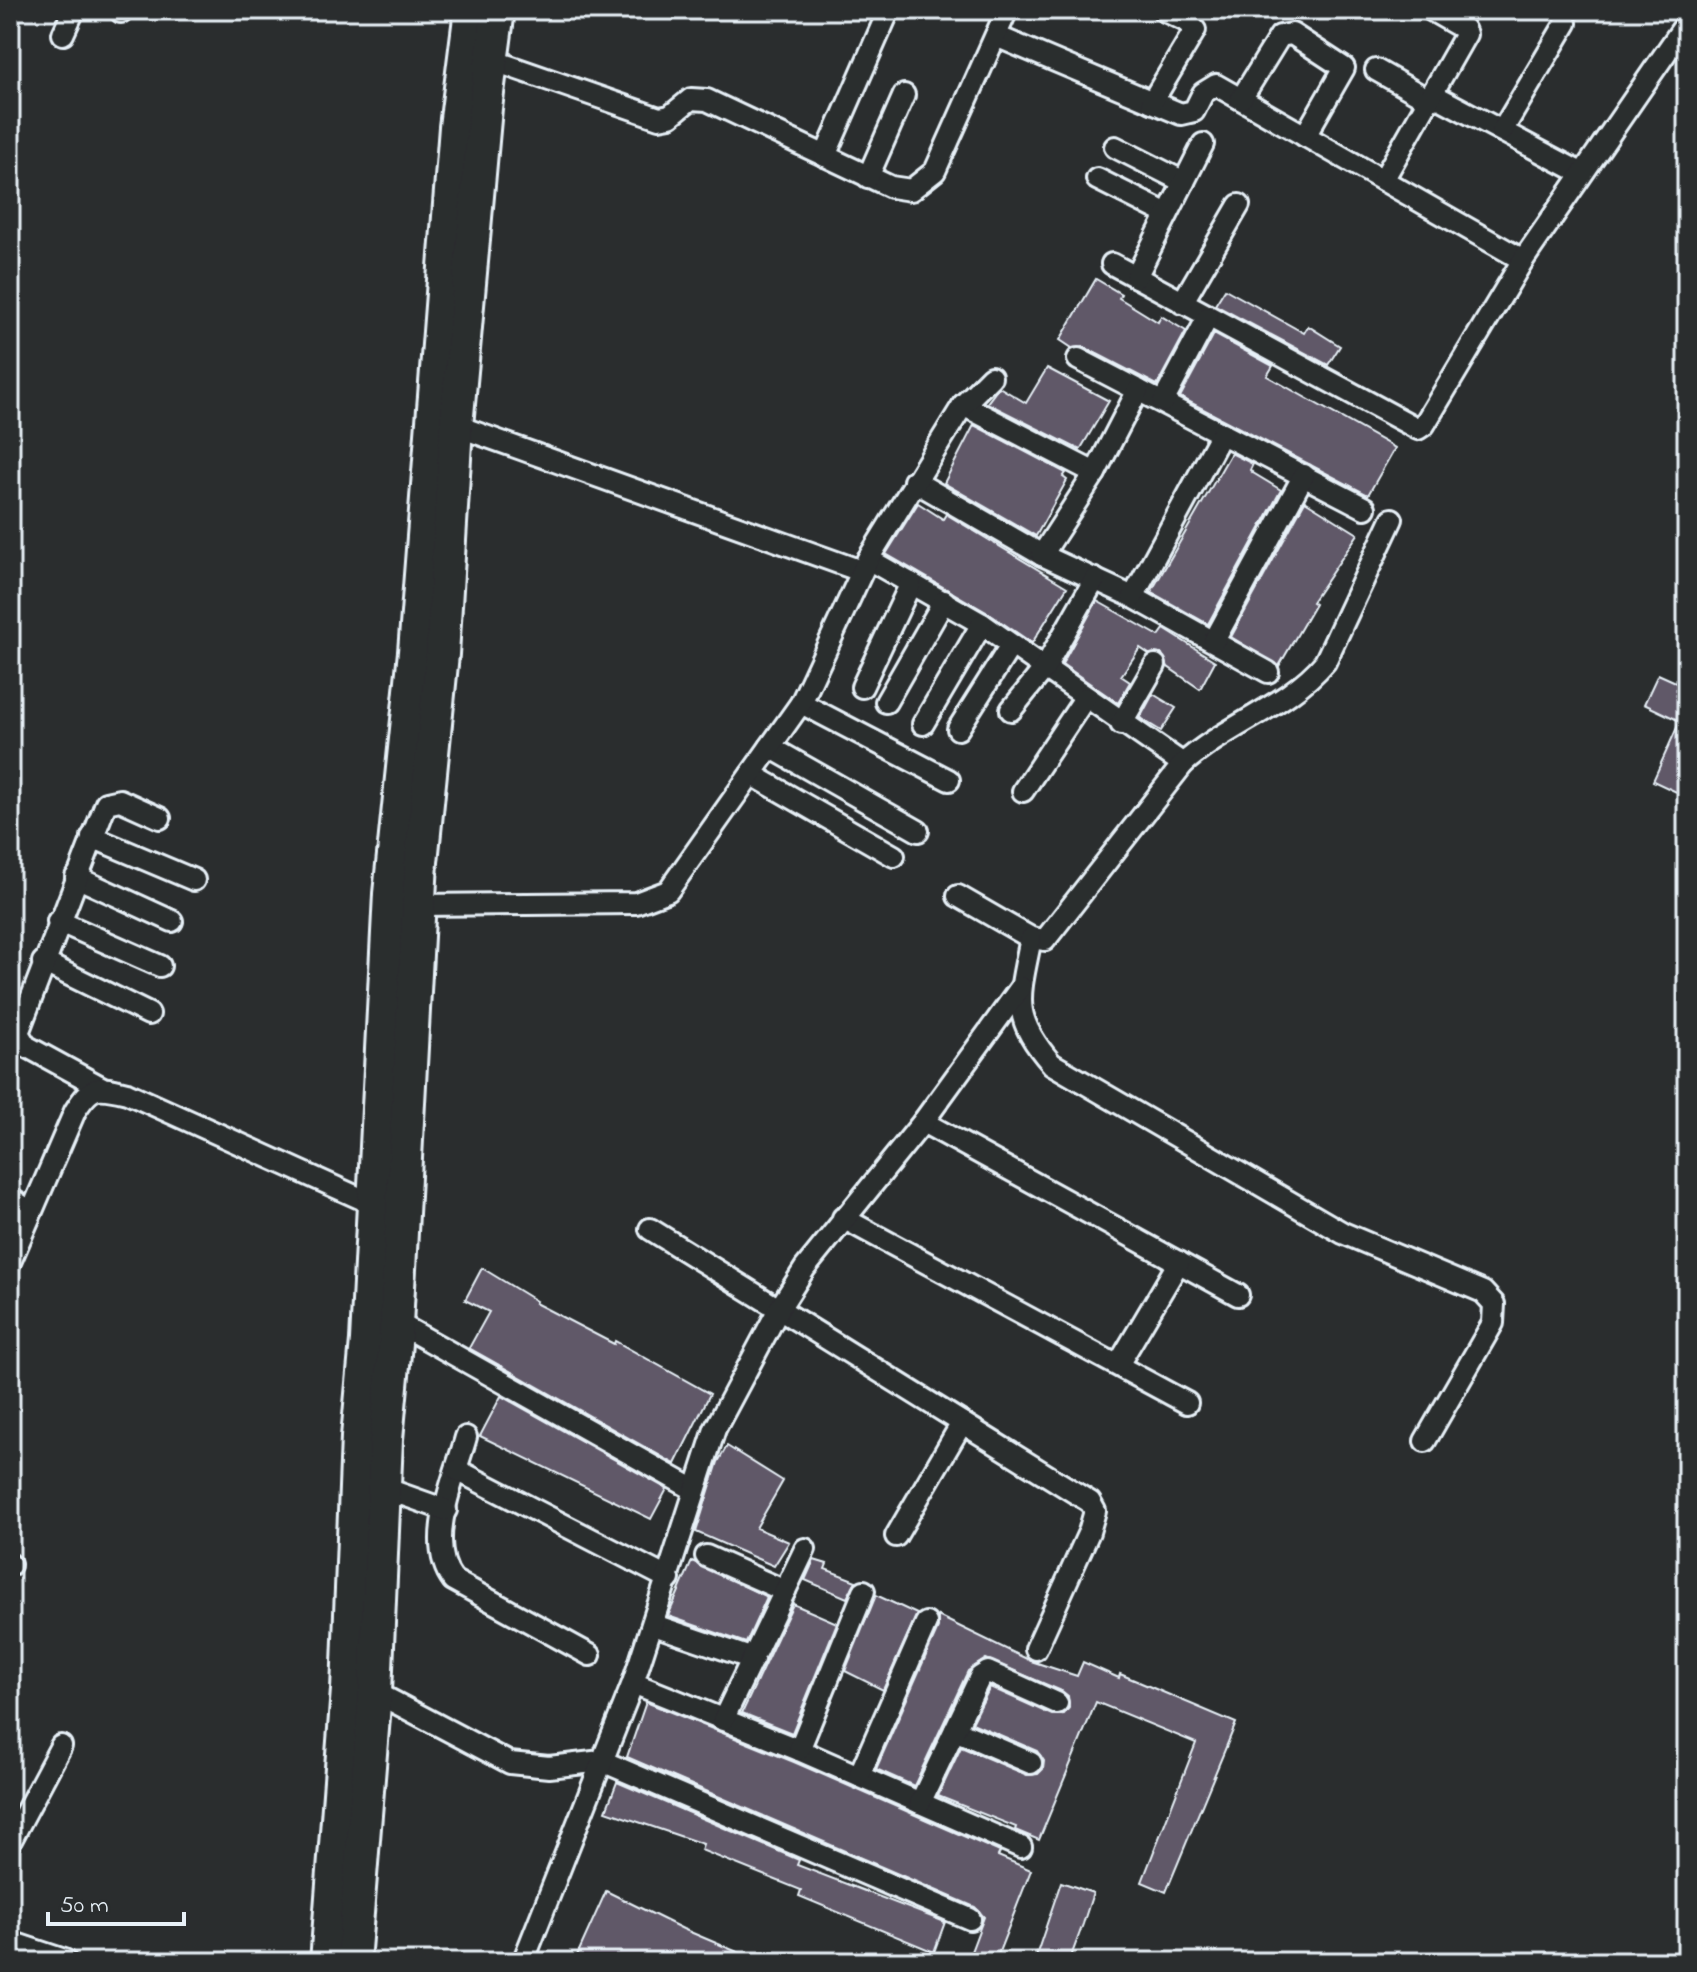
<svg xmlns="http://www.w3.org/2000/svg" width="1697" height="1972" viewBox="0 0 1697 1972" font-family="'Indie Flower',sans-serif">
  <style>
    .building { fill: #615868; stroke: #e8f1f8; stroke-width: 2 }
    .lines { fill: none; stroke-linecap: round; stroke-linejoin: round }
    .minor-casing { stroke: #e8f1f8; stroke-width: 26 }
    .tertiary-casing { stroke: #e8f1f8; stroke-width: 30 }
    .trunk-casing { stroke: #e8f1f8; stroke-width: 38 }
    .minor { stroke: #2a2d2e; stroke-width: 20 }
    .tertiary { stroke: #2a2d2e; stroke-width: 24 }
    .trunk { stroke: #2a2d2e; stroke-width: 32 }
  </style>
  <rect width="100%" height="100%" fill="#2a2d2e"/>
  <filter id="ink" filterUnits="userSpaceOnUse"><feTurbulence type="fractalNoise" baseFrequency=".0125" numOctaves="2"/><feDisplacementMap in="SourceGraphic" scale="16" xChannelSelector="R" yChannelSelector="G"/><feConvolveMatrix kernelMatrix="1 2 1 2 8 2 1 2 1" color-interpolation-filters="sRGB"/></filter>
  <g filter="url(#ink)">
    <g class="building">
      <polygon points="1096,279 1121,294 1119,298 1158,322 1161,316 1186,331 1157,385 1084,347 1072,348 1060,340"/>
      <polygon points="1225,289 1304,333 1308,326 1340,346 1328,365 1215,305"/>
      <polygon points="1214,334 1273,366 1267,376 1395,448 1368,495 1180,397"/>
      <polygon points="1047,368 1109,401 1080,450 987,403 999,387 1026,403"/>
      <polygon points="974,425 1066,473 1063,477 1067,480 1036,536 944,483"/>
      <polygon points="1231,453 1253,464 1250,470 1253,473 1281,490 1208,624 1151,592"/>
      <polygon points="1305,501 1358,534 1312,602 1315,604 1279,666 1231,637"/>
      <polygon points="918,503 943,519 946,514 1067,587 1032,643 988,613 886,554"/>
      <polygon points="1097,601 1159,636 1164,629 1215,661 1200,689 1168,667 1162,654 1149,654 1140,648 1121,676 1130,682 1118,703 1062,664"/>
      <polygon points="1658,674 1687,687 1687,797 1653,781 1680,721 1644,704"/>
      <polygon points="1153,694 1176,708 1161,731 1140,718"/>
      <polygon points="482,1268 536,1301 535,1303 614,1344 615,1341 710,1394 675,1464 469,1348 489,1312 465,1300"/>
      <polygon points="501,1396 667,1489 651,1519 480,1436"/>
      <polygon points="727,1446 783,1481 756,1528 789,1542 774,1566 696,1532 718,1462"/>
      <polygon points="814,1560 827,1564 825,1569 856,1581 847,1598 805,1580"/>
      <polygon points="692,1561 767,1597 746,1643 668,1616"/>
      <polygon points="876,1595 917,1614 883,1690 845,1671"/>
      <polygon points="793,1604 837,1623 792,1733 742,1713"/>
      <polygon points="938,1616 1031,1661 1077,1676 1083,1662 1119,1678 1120,1674 1236,1723 1166,1892 1142,1882 1196,1743 1096,1702 1039,1840 1015,1830 1016,1827 938,1796 961,1747 1027,1775 1038,1774 1043,1769 1044,1761 1037,1751 972,1723 990,1687 1052,1715 1064,1714 1069,1708 1068,1696 1062,1691 986,1659 968,1671 914,1786 876,1769 938,1628"/>
      <polygon points="646,1702 794,1762 1000,1852 998,1856 1031,1870 995,1962 969,1957 984,1917 975,1907 627,1757"/>
      <polygon points="617,1782 799,1860 797,1865 945,1922 934,1952 799,1896 801,1890 701,1850 703,1844 606,1811"/>
      <polygon points="1061,1882 1093,1893 1083,1924 1069,1962 1034,1962"/>
      <polygon points="606,1891 683,1929 761,1962 574,1962"/>
    </g>
    <g class="lines">
      <g class="minor-casing">
        <g id="minor">
          <polyline points="121,12 122,10"/>
          <polyline points="63,34 74,10"/>
          <polyline points="996,36 1181,114 1194,111 1203,93 1216,85 1523,260"/>
          <polyline points="480,56 659,118 670,116 691,99 707,100 891,187 911,190 935,171 1007,10"/>
          <polyline points="1376,70 1429,100"/>
          <polyline points="1432,94 1581,173"/>
          <polyline points="1241,99 1280,36 1292,34 1344,68 1305,136"/>
          <polyline points="1152,102 1195,30 1188,22 1163,10"/>
          <polyline points="1502,131 1566,23"/>
          <polyline points="1115,147 1184,182"/>
          <polyline points="825,156 889,10"/>
          <polyline points="868,177 904,95"/>
          <polyline points="1097,179 1167,214"/>
          <polyline points="1383,180 1466,34 1464,29 1431,10"/>
          <polyline points="1112,264 1418,429 1424,425 1523,260 1687,22"/>
          <polyline points="1136,277 1203,144"/>
          <polyline points="1182,303 1239,205"/>
          <polyline points="1078,359 1365,508"/>
          <polyline points="1163,402 1208,317"/>
          <polyline points="963,405 1095,473"/>
          <polyline points="446,422 861,571"/>
          <polyline points="914,481 1042,555 1133,597 1268,672"/>
          <polyline points="1042,555 1095,473 1138,390"/>
          <polyline points="868,559 982,624 1183,764"/>
          <polyline points="1133,597 1222,433"/>
          <polyline points="1214,641 1304,475"/>
          <polyline points="862,687 911,583"/>
          <polyline points="886,702 944,601"/>
          <polyline points="801,703 949,780"/>
          <polyline points="1011,710 1044,669 1095,579"/>
          <polyline points="923,724 982,624"/>
          <polyline points="1121,724 1155,665"/>
          <polyline points="958,729 1011,645"/>
          <polyline points="770,747 918,831"/>
          <polyline points="751,774 894,856"/>
          <polyline points="1023,791 1085,698"/>
          <polyline points="92,837 194,880"/>
          <polyline points="76,877 172,921"/>
          <path d="M958,896l73,42 14,2 138,-176c43,-39 105,-58 142,-102l67,-143"/>
          <polyline points="419,905 636,903 668,891 801,703 868,559 963,405 991,377"/>
          <polyline points="58,921 160,966"/>
          <path d="M1031,938c-12,60 -21,78 21,126l291,169 140,59 11,12 -1,19 -68,118"/>
          <polyline points="43,962 149,1014"/>
          <polyline points="101,1087 26,1046 18,1033 106,803 120,800 160,818"/>
          <polyline points="923,1122 1238,1295"/>
          <polyline points="10,1198 31,1212"/>
          <polyline points="843,1218 1187,1403"/>
          <polyline points="650,1229 1090,1502 1095,1511 1089,1532 1036,1649"/>
          <path d="M10,1262l65,-151c17,-27 23,-25 52,-18l248,112"/>
          <polyline points="396,1322 693,1489"/>
          <polyline points="1118,1365 1179,1262"/>
          <path d="M466,1437c-11,41 -42,105 -13,143l137,75"/>
          <polyline points="457,1470 669,1579"/>
          <polyline points="384,1488 446,1510"/>
          <polyline points="896,1536 962,1423"/>
          <polyline points="706,1556 785,1591"/>
          <polyline points="10,1564 10,1565"/>
          <polyline points="654,1625 753,1659"/>
          <polyline points="633,1683 799,1750 1021,1847"/>
          <polyline points="375,1692 510,1763 549,1767 602,1761 970,1919"/>
          <polyline points="723,1720 805,1549"/>
          <polyline points="955,1730 1031,1763"/>
          <polyline points="799,1750 864,1591"/>
          <polyline points="859,1776 926,1623"/>
          <polyline points="920,1803 980,1677 988,1672 1057,1703"/>
          <polyline points="10,1842 61,1746"/>
          <polyline points="523,1962 633,1683 715,1429 779,1309 805,1268 923,1122 1021,987"/>
        </g>
      </g>
      <g class="tertiary-casing">
        <polyline id="tertiary" points="10,1944 64,1962"/>
      </g>
      <g class="trunk-casing">
        <g id="trunk">
          <polyline points="327,1962 348,1690 358,1437 367,1341 390,894 415,652 456,127 471,10"/>
          <polyline points="353,1962 375,1692 386,1439 395,1343 421,862 442,654 456,426 485,108 498,10"/>
        </g>
      </g>
      <use href="#minor" class="minor"/>
      <use href="#tertiary" class="tertiary"/>
      <use href="#trunk" class="trunk"/>
    </g>
  </g>
  <rect width="1697" height="1972" fill="none" stroke="#2a2d2e" stroke-width="40"/>
  <rect x="20" y="20" width="1657" height="1932" fill="none" stroke="#e8f1f8" stroke-width="3" filter="url(#ink)"/>
  <path d="M48 1912v12h136v-12" fill="none" stroke="#e8f1f8" stroke-width="4"/>
  <text x="60" y="1912" font-size="24" fill="#e8f1f8" stroke="#2a2d2e" stroke-width="6" paint-order="stroke">50 m</text>
</svg>
